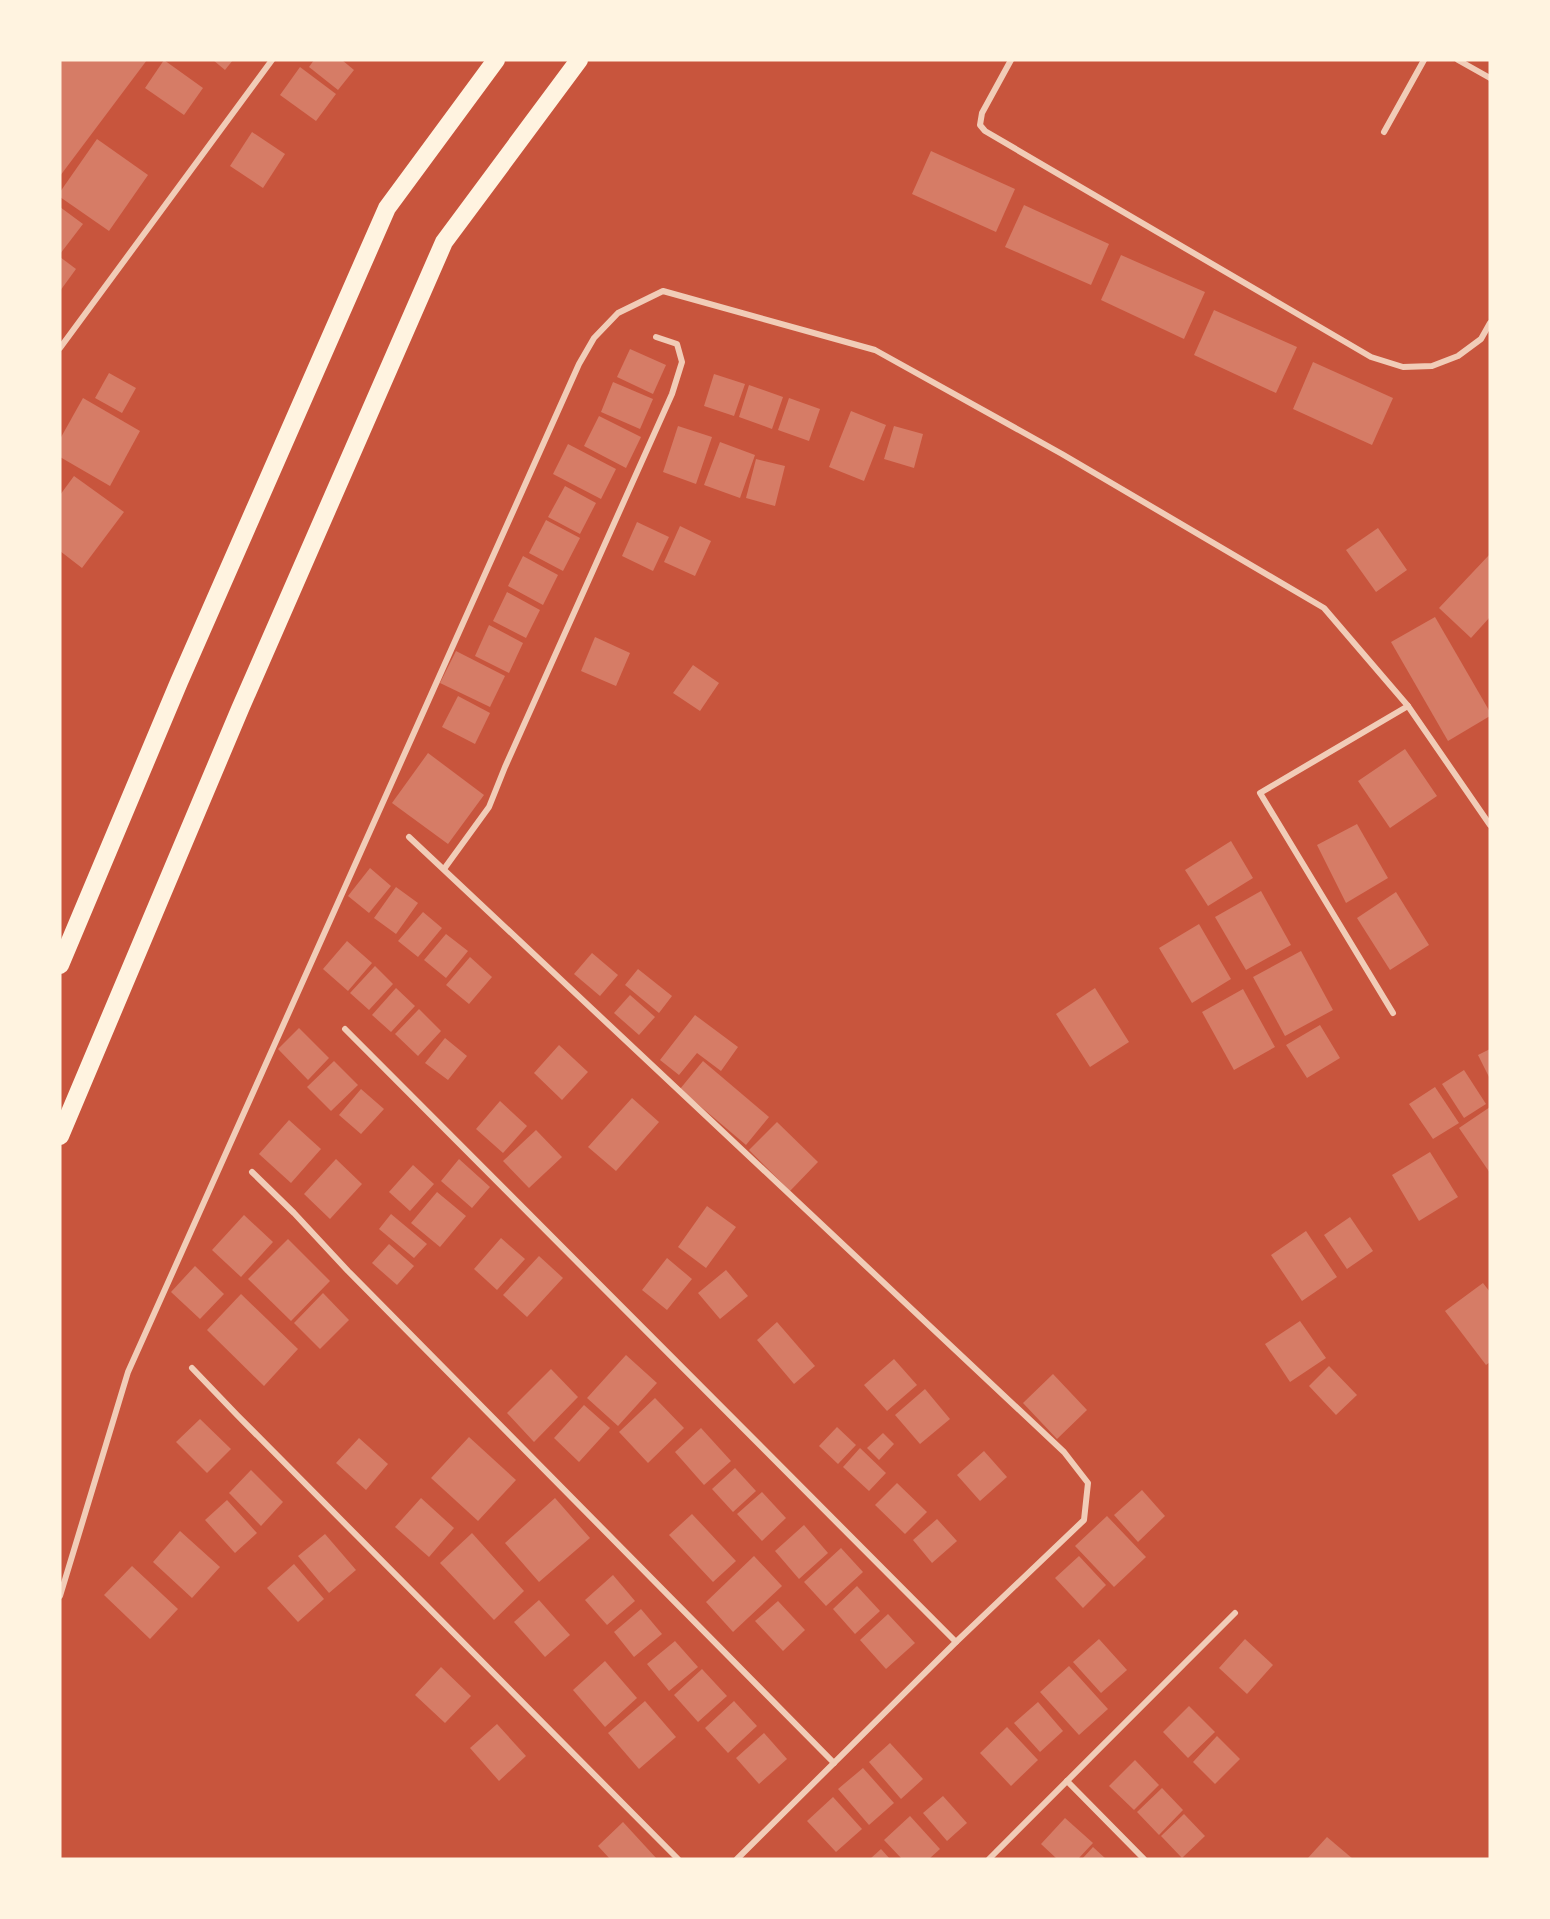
<svg xmlns="http://www.w3.org/2000/svg" width="1550" height="1919" viewBox="0 0 1550 1919" font-family="'Exo 2',sans-serif">
  <style>
    .building { fill: #d67c66 }
    .lines { fill: none; stroke-linecap: round; stroke-linejoin: round }
    .minor { stroke: #f1ccb7; stroke-width: 6 }
    .motorway { stroke: #fff3e0; stroke-width: 18 }
  </style>
  <rect width="100%" height="100%" fill="#c8553d"/>
  <g class="building">
    <polygon points="60,60 147,60 60,176"/>
    <polygon points="164,60 203,88 184,115 145,88"/>
    <polygon points="213,60 233,60 225,70"/>
    <polygon points="314,60 342,60 354,70 338,90 309,67"/>
    <polygon points="300,67 336,94 316,121 280,95"/>
    <polygon points="252,132 285,154 263,188 230,166"/>
    <polygon points="97,139 148,175 109,231 60,197 60,192"/>
    <polygon points="931,151 1015,189 996,232 912,194"/>
    <polygon points="1024,205 1109,244 1091,285 1005,247"/>
    <polygon points="60,207 83,224 60,254"/>
    <polygon points="1121,255 1205,292 1184,339 1101,300"/>
    <polygon points="60,257 76,269 60,291"/>
    <polygon points="1214,310 1297,347 1276,393 1194,355"/>
    <polygon points="630,349 666,365 653,394 617,377"/>
    <polygon points="1313,362 1393,398 1372,445 1293,409"/>
    <polygon points="109,373 136,388 122,413 95,398"/>
    <polygon points="714,374 745,384 734,416 704,406"/>
    <polygon points="613,382 653,399 640,429 601,412"/>
    <polygon points="749,385 783,397 772,429 739,417"/>
    <polygon points="83,398 140,431 110,486 60,457 60,439"/>
    <polygon points="789,398 820,409 809,441 778,430"/>
    <polygon points="851,411 886,425 864,481 829,467"/>
    <polygon points="599,416 641,437 626,468 584,446"/>
    <polygon points="678,426 712,437 696,484 663,472"/>
    <polygon points="894,426 923,434 914,468 884,459"/>
    <polygon points="720,442 755,455 740,498 704,485"/>
    <polygon points="568,444 616,469 601,499 553,474"/>
    <polygon points="756,459 785,466 775,506 746,498"/>
    <polygon points="74,476 124,512 82,568 60,551 60,495"/>
    <polygon points="565,486 596,503 580,534 548,517"/>
    <polygon points="546,520 580,538 563,571 529,553"/>
    <polygon points="637,522 669,537 653,571 622,556"/>
    <polygon points="680,526 711,541 695,576 664,562"/>
    <polygon points="1378,528 1407,570 1376,592 1346,550"/>
    <polygon points="1490,554 1490,617 1471,638 1439,608"/>
    <polygon points="523,556 558,575 543,605 508,586"/>
    <polygon points="507,592 540,610 526,638 493,621"/>
    <polygon points="1435,617 1490,712 1490,716 1448,741 1391,642"/>
    <polygon points="489,625 523,643 509,673 475,656"/>
    <polygon points="595,637 630,653 616,686 581,671"/>
    <polygon points="456,651 505,676 490,707 440,683"/>
    <polygon points="693,665 719,683 700,711 673,693"/>
    <polygon points="458,696 490,713 475,744 442,727"/>
    <polygon points="1405,749 1437,796 1390,828 1358,781"/>
    <polygon points="428,753 484,795 448,844 392,803"/>
    <polygon points="1357,824 1388,878 1346,903 1317,845"/>
    <polygon points="1231,841 1253,878 1208,906 1185,870"/>
    <polygon points="370,868 391,886 369,913 348,896"/>
    <polygon points="396,887 418,903 396,934 374,918"/>
    <polygon points="1261,891 1291,945 1246,970 1215,917"/>
    <polygon points="1396,892 1429,945 1390,970 1357,918"/>
    <polygon points="423,912 442,928 418,957 398,941"/>
    <polygon points="1199,924 1231,979 1192,1003 1159,948"/>
    <polygon points="446,934 468,951 446,978 424,960"/>
    <polygon points="347,941 372,963 348,991 323,969"/>
    <polygon points="1301,951 1333,1010 1285,1036 1253,977"/>
    <polygon points="592,953 618,975 600,996 574,974"/>
    <polygon points="470,957 492,977 469,1004 446,985"/>
    <polygon points="375,966 393,984 369,1010 350,993"/>
    <polygon points="638,969 672,996 659,1013 625,985"/>
    <polygon points="396,988 415,1006 391,1032 372,1015"/>
    <polygon points="1095,988 1129,1042 1090,1067 1056,1014"/>
    <polygon points="1243,989 1275,1047 1234,1070 1202,1012"/>
    <polygon points="630,995 655,1017 639,1035 614,1013"/>
    <polygon points="419,1009 441,1031 418,1056 395,1034"/>
    <polygon points="695,1015 738,1047 721,1071 697,1053 679,1075 660,1060"/>
    <polygon points="1320,1025 1340,1058 1307,1078 1286,1045"/>
    <polygon points="299,1028 329,1058 308,1080 278,1049"/>
    <polygon points="445,1038 467,1056 448,1080 425,1063"/>
    <polygon points="559,1045 588,1072 562,1100 534,1073"/>
    <polygon points="1490,1049 1490,1079 1478,1055"/>
    <polygon points="334,1061 358,1085 331,1111 307,1087"/>
    <polygon points="703,1061 769,1117 746,1145 680,1089"/>
    <polygon points="1464,1070 1486,1104 1464,1118 1442,1084"/>
    <polygon points="1435,1087 1459,1123 1433,1139 1409,1104"/>
    <polygon points="361,1089 384,1109 361,1134 339,1115"/>
    <polygon points="632,1098 659,1122 616,1171 588,1147"/>
    <polygon points="500,1101 527,1126 503,1153 476,1129"/>
    <polygon points="1490,1107 1490,1173 1459,1128"/>
    <polygon points="289,1120 321,1149 291,1183 259,1154"/>
    <polygon points="777,1122 818,1162 790,1191 749,1150"/>
    <polygon points="536,1130 562,1157 529,1188 503,1161"/>
    <polygon points="1430,1152 1458,1197 1419,1221 1392,1175"/>
    <polygon points="336,1159 362,1184 330,1219 304,1194"/>
    <polygon points="459,1159 490,1187 472,1208 441,1181"/>
    <polygon points="413,1165 434,1184 410,1211 389,1192"/>
    <polygon points="437,1192 466,1216 440,1247 411,1223"/>
    <polygon points="707,1206 736,1227 706,1268 678,1247"/>
    <polygon points="391,1214 427,1244 414,1258 379,1229"/>
    <polygon points="244,1215 273,1242 241,1277 212,1250"/>
    <polygon points="1350,1217 1373,1251 1347,1269 1324,1235"/>
    <polygon points="1306,1231 1337,1277 1302,1301 1271,1255"/>
    <polygon points="501,1238 525,1259 497,1290 474,1269"/>
    <polygon points="288,1239 330,1281 291,1321 248,1279"/>
    <polygon points="389,1244 414,1266 397,1285 372,1263"/>
    <polygon points="539,1256 563,1278 527,1317 503,1295"/>
    <polygon points="667,1258 692,1279 667,1310 642,1290"/>
    <polygon points="195,1266 224,1294 200,1319 171,1292"/>
    <polygon points="726,1270 748,1296 720,1319 698,1293"/>
    <polygon points="1483,1283 1490,1292 1490,1362 1486,1365 1445,1311"/>
    <polygon points="323,1293 349,1320 320,1349 294,1323"/>
    <polygon points="241,1294 298,1349 264,1386 207,1330"/>
    <polygon points="1300,1321 1326,1358 1290,1382 1265,1344"/>
    <polygon points="777,1322 815,1366 794,1384 757,1340"/>
    <polygon points="626,1355 657,1383 618,1426 587,1398"/>
    <polygon points="894,1359 917,1385 887,1411 864,1385"/>
    <polygon points="1329,1366 1357,1395 1336,1415 1309,1386"/>
    <polygon points="551,1369 578,1397 534,1442 507,1413"/>
    <polygon points="1053,1374 1087,1410 1057,1439 1023,1403"/>
    <polygon points="925,1389 950,1419 920,1444 895,1415"/>
    <polygon points="655,1398 684,1428 648,1463 619,1432"/>
    <polygon points="584,1405 610,1428 579,1462 554,1438"/>
    <polygon points="200,1419 231,1449 207,1473 176,1442"/>
    <polygon points="837,1427 856,1445 838,1464 819,1446"/>
    <polygon points="701,1428 731,1461 704,1485 675,1452"/>
    <polygon points="883,1433 894,1444 879,1460 867,1448"/>
    <polygon points="469,1437 516,1480 478,1521 431,1478"/>
    <polygon points="359,1438 388,1464 366,1490 336,1463"/>
    <polygon points="860,1448 886,1473 869,1491 843,1467"/>
    <polygon points="984,1451 1007,1477 980,1501 957,1475"/>
    <polygon points="735,1468 756,1491 733,1512 712,1489"/>
    <polygon points="251,1470 283,1502 261,1526 229,1493"/>
    <polygon points="897,1483 927,1512 905,1534 875,1505"/>
    <polygon points="1142,1490 1165,1516 1138,1542 1114,1515"/>
    <polygon points="762,1492 786,1518 762,1541 737,1514"/>
    <polygon points="421,1498 454,1528 429,1557 395,1527"/>
    <polygon points="555,1498 590,1538 539,1582 505,1543"/>
    <polygon points="227,1500 257,1533 235,1553 205,1520"/>
    <polygon points="692,1514 736,1561 713,1582 669,1535"/>
    <polygon points="1107,1516 1146,1557 1114,1587 1075,1546"/>
    <polygon points="937,1519 957,1541 932,1563 913,1540"/>
    <polygon points="804,1525 828,1553 799,1579 775,1551"/>
    <polygon points="180,1531 220,1567 192,1598 153,1562"/>
    <polygon points="472,1533 524,1591 494,1620 440,1563"/>
    <polygon points="325,1534 356,1570 329,1593 298,1556"/>
    <polygon points="841,1548 863,1572 826,1606 804,1582"/>
    <polygon points="754,1556 782,1586 733,1632 706,1602"/>
    <polygon points="1079,1556 1106,1585 1083,1608 1055,1578"/>
    <polygon points="294,1564 324,1599 298,1622 267,1588"/>
    <polygon points="132,1566 178,1609 150,1639 104,1595"/>
    <polygon points="613,1575 635,1601 607,1625 585,1600"/>
    <polygon points="857,1586 880,1611 855,1634 833,1609"/>
    <polygon points="539,1600 570,1635 545,1657 514,1622"/>
    <polygon points="778,1601 805,1630 783,1651 755,1621"/>
    <polygon points="641,1609 662,1634 634,1657 614,1632"/>
    <polygon points="888,1614 915,1643 886,1669 860,1640"/>
    <polygon points="1099,1639 1127,1670 1101,1693 1073,1662"/>
    <polygon points="1245,1639 1273,1665 1247,1694 1219,1668"/>
    <polygon points="675,1641 698,1667 669,1691 647,1664"/>
    <polygon points="605,1661 637,1698 605,1727 573,1690"/>
    <polygon points="1069,1666 1108,1709 1079,1735 1040,1692"/>
    <polygon points="441,1667 471,1696 445,1723 415,1695"/>
    <polygon points="702,1669 727,1696 698,1722 674,1695"/>
    <polygon points="645,1701 676,1737 639,1769 608,1733"/>
    <polygon points="734,1701 757,1726 728,1753 705,1728"/>
    <polygon points="1038,1702 1063,1731 1040,1752 1014,1723"/>
    <polygon points="1189,1706 1215,1732 1188,1758 1163,1732"/>
    <polygon points="497,1724 526,1756 499,1781 470,1748"/>
    <polygon points="1007,1727 1038,1760 1011,1786 980,1753"/>
    <polygon points="764,1733 787,1759 759,1784 736,1758"/>
    <polygon points="1217,1736 1240,1759 1215,1784 1193,1762"/>
    <polygon points="890,1743 923,1779 901,1799 869,1762"/>
    <polygon points="1135,1760 1159,1785 1134,1810 1109,1786"/>
    <polygon points="863,1768 894,1803 869,1825 838,1789"/>
    <polygon points="1162,1788 1183,1810 1159,1835 1137,1812"/>
    <polygon points="943,1796 967,1823 947,1841 923,1813"/>
    <polygon points="833,1797 862,1829 836,1852 807,1821"/>
    <polygon points="1184,1814 1205,1836 1182,1858 1161,1836"/>
    <polygon points="910,1816 940,1849 929,1859 902,1859 884,1840"/>
    <polygon points="1065,1818 1093,1843 1078,1859 1057,1859 1041,1844"/>
    <polygon points="623,1822 657,1859 610,1859 598,1846"/>
    <polygon points="1327,1837 1353,1859 1307,1859"/>
    <polygon points="1093,1847 1106,1859 1082,1859"/>
    <polygon points="881,1849 890,1859 870,1859"/>
  </g>
  <g class="lines">
    <g class="minor">
      <polyline points="1011,60 982,113 980,125 985,131 1371,357 1403,367 1432,366 1458,356 1481,339 1490,323"/>
      <polyline points="1458,60 1490,78"/>
      <polyline points="1384,132 1424,60"/>
      <polyline points="60,348 272,60"/>
      <polyline points="409,837 1064,1452 1088,1483 1084,1520 956,1642 737,1859"/>
      <polyline points="444,869 489,807 505,767 672,394 682,362 677,344 656,337"/>
      <polyline points="1393,1013 1260,793 1408,706"/>
      <polyline points="345,1029 956,1642"/>
      <polyline points="252,1172 294,1213 348,1271 834,1763"/>
      <polyline points="192,1368 238,1416 678,1859"/>
      <polyline points="60,1596 128,1372 579,364 594,338 618,313 663,291 875,350 1062,454 1324,608 1408,706 1490,825"/>
      <polyline points="1067,1781 1144,1859"/>
      <polyline points="989,1859 1235,1613"/>
    </g>
    <g class="motorway">
      <polyline points="60,965 179,682 387,208 496,60"/>
      <polyline points="60,1136 240,709 444,242 579,60"/>
    </g>
  </g>
  <rect width="1550" height="1919" fill="none" stroke="#fff3e0" stroke-width="123"/>
</svg>
